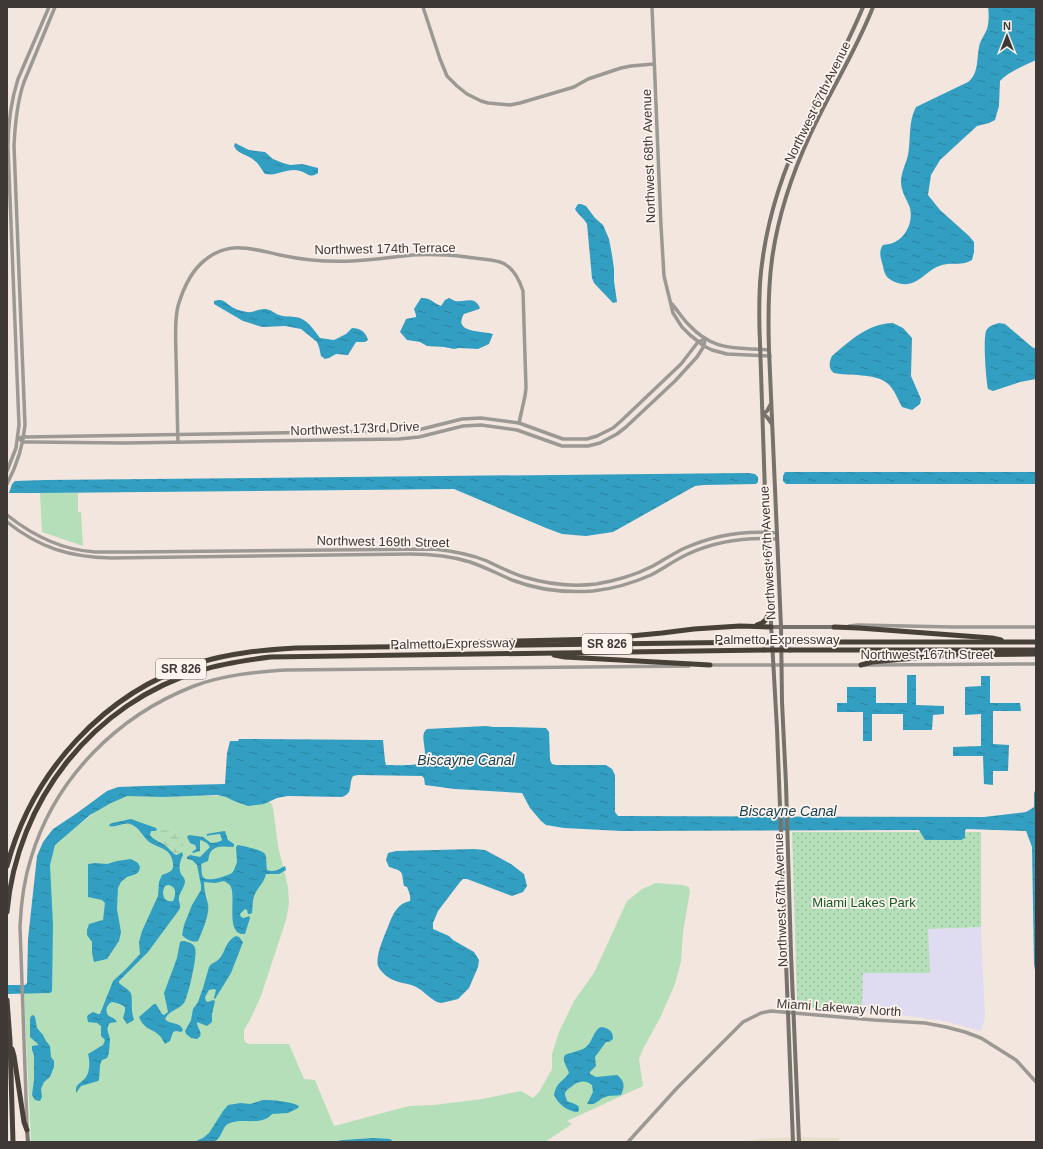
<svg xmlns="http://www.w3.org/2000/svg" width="1043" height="1149" viewBox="0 0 1043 1149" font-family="Arial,sans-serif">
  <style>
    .commercial { fill: #e8dec9 }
    .education { fill: #dfdcf2 }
    .green { fill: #b4dfb9 }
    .wetland { fill: url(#wetland-marsh) }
    .park { fill: url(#park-dots) }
    .water { fill: url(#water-ripples); fill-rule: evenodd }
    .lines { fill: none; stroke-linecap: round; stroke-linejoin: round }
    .tertiary { stroke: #9c9994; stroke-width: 3.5 }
    .secondary { stroke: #77726c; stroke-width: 4 }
    .motorway { stroke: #474138; stroke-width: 5 }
    .motorway-bridge { stroke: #474138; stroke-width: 5 }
    .labels { text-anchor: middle; stroke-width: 3.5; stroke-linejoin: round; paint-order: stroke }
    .shield { fill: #fef4ee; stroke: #78716d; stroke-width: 1 }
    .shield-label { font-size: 12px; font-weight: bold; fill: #3e3936 }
    .street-label { font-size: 13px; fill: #3e3936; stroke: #fef4ee }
    .park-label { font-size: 13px; fill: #125c26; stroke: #fef4ee }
    .water-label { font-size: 14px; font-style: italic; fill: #164352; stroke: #fef4ee }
  </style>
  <defs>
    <pattern id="wetland-marsh" width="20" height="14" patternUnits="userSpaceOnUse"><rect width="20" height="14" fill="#b4dfb9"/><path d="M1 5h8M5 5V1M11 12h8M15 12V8" fill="none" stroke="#9cc0a0"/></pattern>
    <pattern id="park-dots" width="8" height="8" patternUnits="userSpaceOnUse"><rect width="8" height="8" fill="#b4dfb9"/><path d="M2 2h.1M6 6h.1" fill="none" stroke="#9cc0a0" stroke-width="1.8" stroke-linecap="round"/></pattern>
    <pattern id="water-ripples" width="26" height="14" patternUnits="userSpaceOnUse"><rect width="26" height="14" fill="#329ec1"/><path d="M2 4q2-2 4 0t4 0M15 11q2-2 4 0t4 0" fill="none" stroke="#2c829e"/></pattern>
  </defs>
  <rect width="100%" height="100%" fill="#f3e6df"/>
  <polygon class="commercial" points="796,1137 839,1138 839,1142 746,1142 755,1139"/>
  <polygon class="education" points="981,927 985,1018 981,1031 944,1021 910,1016 862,1012 863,973 929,972 928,929"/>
  <g class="green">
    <polygon points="40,493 78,493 78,512 81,512 83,546 42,532"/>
    <polygon points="126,795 231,796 266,800 272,804 273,808 278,846 288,887 289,904 286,920 261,996 250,1020 244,1030 244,1038 245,1042 249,1044 289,1044 304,1079 315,1080 334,1126 409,1106 434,1105 482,1099 521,1091 533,1098 539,1092 552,1069 552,1054 559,1032 574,1001 594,973 627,901 642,889 656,883 682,885 689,887 690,891 683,932 681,961 675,984 660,1018 643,1049 639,1059 643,1086 567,1121 572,1124 545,1142 31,1142 24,993 50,991 49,866 55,843 107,803"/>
  </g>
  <path class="wetland" d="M160,830c9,0 15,3 23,5 3,5 -1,11 -1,17l-5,3h-3l-8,-9 -7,-5 3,-1 2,-4 -1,-2 -3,-3z"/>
  <polygon class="park" points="792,832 981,832 981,927 928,929 930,973 863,973 862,1012 801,1007 797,1001"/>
  <g class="water">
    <path d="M988,7h48v53c-12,6 -27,11 -36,21l-1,25 -4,14 -6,3 -12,3 -37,34 -9,15 -3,20 12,15 29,26 5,6v10l-2,8c-9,6 -20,2 -30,5 -18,5 -25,26 -47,17 -8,-3 -11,-8 -12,-16 -2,-7 -5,-14 0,-21 4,-1 8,-1 12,-3 12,-6 18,-21 15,-34 -3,-9 -9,-16 -9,-26 0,-10 5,-18 7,-27 3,-16 0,-33 8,-48l52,-25c12,-9 8,-26 12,-39 2,-5 5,-9 7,-14 2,-6 2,-16 1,-22z"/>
    <path d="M235,143l14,7 16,2 8,7 10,4 7,2 12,-1 16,4v5c-9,6 -10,0 -18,-2 -8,-3 -17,1 -25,3 -4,1 -7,0 -10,0 -3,-4 -6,-10 -10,-13 -7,-7 -17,-6 -21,-15z"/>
    <path d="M578,204h3l5,2 9,12 8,7 6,14 3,16 2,14v12l3,21 -4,1 -19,-20 -2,-5 -5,-54c-3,-6 -9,-9 -12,-15z"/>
    <path d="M421,298c11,0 12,5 20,8l4,-6 4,-2c2,1 4,2 6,3 10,2 19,-6 25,7l-1,1 -15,5c-12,19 19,17 29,20l-4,10 -11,5 -19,-1 -5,1 -10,-2 -17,-1 -7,-4 -13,-2 -7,-8 6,-13 10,-2v-2l-2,-6z"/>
    <path d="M218,300c6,0 7,2 11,5 5,4 12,6 18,7 6,1 11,-3 18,-3 5,0 9,4 14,6 5,2 10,1 16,2 12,1 18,12 25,21l14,2 12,-6 6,-6c8,0 14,4 16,12l-3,2h-9l-8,13 -12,-1 -7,4 -4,1 -4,-3 -2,-9 -2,-5 -16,-13 -16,-3 -23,1 -19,-6 -29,-17v-3z"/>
    <path d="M893,323l10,5 9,10 -1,38 10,23 -1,5 -8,6 -10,-3c-4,-7 -8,-19 -15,-24 -13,-10 -37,-7 -53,-10 -6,-4 -5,-11 -2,-17 19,-16 35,-32 61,-33z"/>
    <path d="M999,323l6,1 27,23 4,2v30l-16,3 -27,9 -5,-2c-2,-10 -5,-48 -2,-58 2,-5 9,-7 13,-8z"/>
    <polygon points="785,472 1036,472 1036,484 786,484 783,481 783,476"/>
    <polygon points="748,473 755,474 758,477 758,482 756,484 704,485 695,486 613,532 586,536 562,534 546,528 454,489 40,493 9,493 12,484 15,481 45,480"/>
    <polygon points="907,675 916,675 916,705 944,706 944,714 933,715 932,730 903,730 903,714 872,714 872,741 863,741 863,712 837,712 837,703 847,703 847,687 876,687 876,703 907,703"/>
    <polygon points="981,676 990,676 990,703 1020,703 1021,711 993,711 993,744 1009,745 1008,771 993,771 993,785 984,784 983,756 953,756 953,747 981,746 981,714 965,715 965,687 981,686"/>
    <path d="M486,726l7,1h18l35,1 3,4 1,28 2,4 4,1h50l6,4 3,6v37l3,4 366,1 42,-5 5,-3 3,-2v-14l2,-5v189l-2,-13 -2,-117 -6,-16 -60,-2 -1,2v7l-4,2h-36l-6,-10 -297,1 -58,-3 -18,-3 -5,-4 -11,-13 -8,-15 -67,-4 -30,-4 -1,-7 -2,-2 -64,-1 -5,1c-5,9 1,17 -11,21l-54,-1 -11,2 -13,6 -16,2 -14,-5 -8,-4 -9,-2 -54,2 -36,-1 -16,7 -21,12 -35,30 -5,20 3,60 -1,66 -2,2 -43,1v-9h18l2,-2 1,-44 9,-83 6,-14 10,-13 24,-16 30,-22 11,-4 26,-1 81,-2 2,-31 3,-12h8l1,-2 144,1 2,21 1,4c5,0 31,1 34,-2 12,-8 -3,-27 7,-34z"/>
    <path d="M131,819l25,9 1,2 -2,1h-4l-1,4c4,6 12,7 17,12 4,3 5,7 10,8l5,-3 1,3c-3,6 -5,12 -2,19 2,3 4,4 4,8 -1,6 -5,10 -6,15 -1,6 3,7 0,13l-31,42 -29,29v2c16,12 12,8 13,27 0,3 1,6 2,10l-7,4 -4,-6 2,-7v-4c-4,-3 -8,-4 -13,-5 -5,2 -8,10 -3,14 3,2 6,2 8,6l-7,1c-5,6 -1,10 0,16 0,2 -1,16 -2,17 -1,3 -4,3 -6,4l-2,5 -1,15 -1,1 -17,5 -5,7c-1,-10 5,-9 10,-16 4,-6 4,-16 2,-23l15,-9 2,-5 -4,-4v-10l-4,-3 -9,-1 -1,-5 1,-2 5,-3 5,2h2l13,-33 12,-11 15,-16 -1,-12 3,-11 16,-35 1,-14 3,-7c8,-3 12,-4 11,-12 -2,-16 -15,-14 -25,-22 -6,-6 -9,-14 -18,-17 -7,-2 -14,4 -21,2l1,-2 2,-1zM168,885c9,1 8,10 5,16 -10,2 -12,-8 -8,-15z"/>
    <path d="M225,831l3,9 6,4v2l-1,1c-14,-1 -23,-2 -25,14l-7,3c1,4 0,10 2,13 4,6 23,-1 29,-4l2,-3 3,-8 -1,-15 2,-2c5,1 25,5 27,9 2,4 1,11 2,16 7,3 12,-1 18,-4l1,4 -7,4h-13c-2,9 -8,13 -11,20 -3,6 -2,12 -3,19l-2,1h-2l-1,-4 -2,-1 -5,5 1,3 3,1 5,-2 1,2 -5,16c-20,2 -9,-35 -14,-47 -1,-3 -4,-4 -7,-6l-9,2 -11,-1c0,8 2,15 4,22 2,10 -6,28 -10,37 -6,2 -12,-2 -16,-6l2,-10 8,-20 9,-15v-5l-4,-20 -5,-5 -5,-1v-2l3,-2 10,2 10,-10 -3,-4 -6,-3 -1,1v10l-7,2 -1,-1 4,-3v-2l-1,-2 -5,-2 -3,-6 2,-2 14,2 8,6c3,0 9,-1 11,-3l-2,-6 -9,1 -4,1v-2l11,-2z"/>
    <path d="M474,849l11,1 26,14 13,10 3,12 -4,6 -11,4 -45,-17h-4l-3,3 -22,29 -5,12v6l16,7 4,4 21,12 5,8 -1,7 -9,21 -11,11 -8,2 -9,2 -4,-1c-8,-4 -15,-13 -23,-16 -7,-3 -16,-3 -23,-7 -5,-3 -11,-8 -13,-13 -3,-11 7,-31 11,-42 4,-10 9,-21 21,-23 1,-5 -1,-9 -3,-14l-3,-1c-3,-15 1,-14 -15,-19l-3,-7 2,-7 8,-2z"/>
    <polygon points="131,859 138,863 140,867 139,871 136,874 127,877 121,882 118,888 117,909 121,932 119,941 107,959 94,962 92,953 92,942 87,935 87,930 89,924 103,920 105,903 102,900 88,897 88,864 95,863 107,864 117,861"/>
    <path d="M236,936l3,1 4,5 -12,31 -16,26 -1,-1 2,-8 -2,-1 -5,1 -4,7 1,4 2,1 5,-2 2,1 -3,13v8l-5,4 -10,-4c0,7 8,12 0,17l-6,-1 -5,-4 -1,-3 6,-11 2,-11 5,-7 5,-14 6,-21c2,-4 6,-4 10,-8 7,-7 6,-18 17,-23z"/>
    <path d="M182,941c4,0 12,2 13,7 3,6 -7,49 -11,55 -5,7 -15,7 -19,16 4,6 15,2 18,11l-2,2 -5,-1 -3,1 -3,9 -5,3c-2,-3 -3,-6 -5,-8 -9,-9 -15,-5 -21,-19l15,-13h2l6,10 2,1 4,-3 -4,-19 13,-35 3,-16z"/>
    <polygon points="33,1015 35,1017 37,1028 43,1035 46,1041 50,1046 51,1057 54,1061 54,1067 50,1077 44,1082 41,1089 42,1097 40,1101 35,1100 32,1095 34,1080 34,1055 32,1050 32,1046 38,1045 38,1044 30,1037 30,1019 31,1016"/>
    <path d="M601,1027c8,1 12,4 12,12l-4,3h-3l-11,15 1,9 -6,6v2l6,3 21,-2c8,6 8,12 4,20 -5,1 -12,0 -16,2 -8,3 -7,8 -18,7l6,-12 -1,-7c-7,-6 -15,-4 -21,2 -3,2 -6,4 -6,8 0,1 2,4 2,6 6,3 15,3 11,11 -10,0 -20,-8 -24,-17 3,-14 8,-12 15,-22 -1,-5 -8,-13 -4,-18 3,-2 16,-4 21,-8 7,-6 8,-18 15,-20z"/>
    <path d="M263,1100c10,0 27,1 36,6l-1,2 -10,5 -16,1c-10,12 -28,4 -42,9 -8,2 -7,14 -15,18 -6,3 -15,1 -21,1l9,-4 6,-5 14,-22 5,-6 13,-2 9,1z"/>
    <polygon points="374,1138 390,1139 394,1142 331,1142 343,1140"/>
  </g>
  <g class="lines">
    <g class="tertiary">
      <polyline points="423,7 440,59 447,76 457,86 467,94 481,101 488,103 510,105 520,103 574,87 588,79 621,68 631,66 654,64"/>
      <polyline points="652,7 661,226 664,276 673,313 682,327 690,335 704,346 712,350 727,354 770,356"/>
      <path d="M672,304c6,7 10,14 16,20 26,28 46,23 81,26"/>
      <polyline points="18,438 23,442 33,442 124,443 399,439 419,437 463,426 481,425 517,430 562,446 588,446 600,443 617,434 626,427 675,381 697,357 704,346 705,339"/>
      <polyline points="18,438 24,437 399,431 418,430 462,419 481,418 519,423 563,439 587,439 597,436 613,428 621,421 681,364 698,342 705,339"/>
      <path d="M178,442c-1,-28 -1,-56 -2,-85 0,-16 -2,-35 2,-51 5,-17 13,-35 27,-46 24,-20 48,-11 75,-5 23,5 48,7 72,6 20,-1 40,-4 60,-6 18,-1 37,0 55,2 11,2 23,2 33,5 13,4 19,17 23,29l3,97 -1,8 -6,27"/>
      <path d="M7,471l9,-23 3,-23 -11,-278c0,-23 3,-46 10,-68l31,-72"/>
      <path d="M7,484c10,-19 16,-37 18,-59l-11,-279c1,-22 3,-44 10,-64l31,-75"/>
      <path d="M7,515c25,20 56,35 88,37 13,0 25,0 38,0l301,-3c19,2 36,5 53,12 12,6 24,12 37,16 23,7 47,10 72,7 19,-3 39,-9 57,-18 11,-6 21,-13 32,-18 29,-13 60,-18 92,-15"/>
      <path d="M7,522c33,26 62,35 104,36l299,-4c21,0 41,2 60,8 15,5 28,12 42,18 26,10 53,13 81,11 19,-2 40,-8 58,-16 13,-7 24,-15 37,-21 28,-13 59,-17 89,-15"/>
      <polyline points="849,626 858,625 953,627 1036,627"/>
      <polyline points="709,665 872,665 1036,664"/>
      <path d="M27,1126l-7,-200c1,-23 4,-46 11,-68 24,-80 86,-142 163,-172 29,-11 61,-14 92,-16l403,-4"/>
      <polyline points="628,1142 677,1088 743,1022 761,1013 771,1011 874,1020 925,1023 946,1027 965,1032 981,1038 1016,1060 1036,1082"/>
    </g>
    <g class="secondary">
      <polyline points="771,404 767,411 763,414 767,417 772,424"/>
      <polyline points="771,627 834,627"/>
      <polyline points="27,1130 28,1142"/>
      <path d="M793,1142l-16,-413 -10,-176 -7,-210c-1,-20 -1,-40 0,-60 4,-53 20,-106 43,-154 20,-41 43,-80 60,-122"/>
      <path d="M799,1142l-8,-188 -5,-170 -4,-82 -1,-75 -12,-277c-1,-31 -1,-61 3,-91 6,-43 20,-85 38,-124 20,-44 46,-84 63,-128"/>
    </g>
    <g class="motorway">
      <path d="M757,625c10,-2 11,-10 14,-18"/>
      <polyline points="834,627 859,628 992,638 1001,640"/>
      <polyline points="790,642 1036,642"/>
      <polyline points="472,643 481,642 599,639 662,633 694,629 740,626 771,627"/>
      <polyline points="790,650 1036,650"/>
      <polyline points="554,655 565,657 710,665"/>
      <polyline points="861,665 872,662 947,655 1036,654"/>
      <path d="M7,866c25,-94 97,-174 191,-203 32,-10 65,-13 98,-15l467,-6"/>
      <path d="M7,912c10,-112 86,-209 195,-242 22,-7 45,-10 68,-13l494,-7"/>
      <polyline points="7,1000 10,1041 13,1142"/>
      <polyline points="12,1049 14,1056 24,1122 27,1130"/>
    </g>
    <g class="motorway-bridge">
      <polyline points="763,642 790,642"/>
      <polyline points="764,650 790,650"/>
    </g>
  </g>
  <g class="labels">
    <g class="shield">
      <rect x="582" y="634" width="50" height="20" rx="3"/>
      <rect x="156" y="659" width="50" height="20" rx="3"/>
    </g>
    <g class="shield-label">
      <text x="607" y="648">SR 826</text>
      <text x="181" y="673">SR 826</text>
    </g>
    <g class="street-label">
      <text transform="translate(817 102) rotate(-64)" y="5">Northwest 67th Avenue</text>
      <text transform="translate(648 156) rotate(-92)" y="5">Northwest 68th Avenue</text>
      <text transform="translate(385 248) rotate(-1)" y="5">Northwest 174th Terrace</text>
      <text transform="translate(355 428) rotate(-2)" y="5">Northwest 173rd Drive</text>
      <text transform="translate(383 541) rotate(1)" y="5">Northwest 169th Street</text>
      <text transform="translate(767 553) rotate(-93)" y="5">Northwest 67th Avenue</text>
      <text x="777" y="644">Palmetto Expressway</text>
      <text transform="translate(453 643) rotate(-1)" y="5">Palmetto Expressway</text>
      <text x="927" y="659">Northwest 167th Street</text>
      <text transform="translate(780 900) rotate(-92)" y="5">Northwest 67th Avenue</text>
      <text transform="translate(839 1007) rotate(4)" y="5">Miami Lakeway North</text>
    </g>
    <g class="park-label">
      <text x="864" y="907">Miami Lakes Park</text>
    </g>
    <g class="water-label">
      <text x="466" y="765">Biscayne Canal</text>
      <text x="788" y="816">Biscayne Canal</text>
    </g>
  </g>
  <rect width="1043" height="1149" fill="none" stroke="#3e3936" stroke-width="16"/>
  <g transform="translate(1007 36)" stroke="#fef4ee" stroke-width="3" paint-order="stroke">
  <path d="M0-3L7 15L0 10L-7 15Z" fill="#3e3936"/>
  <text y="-6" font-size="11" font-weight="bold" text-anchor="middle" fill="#3e3936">N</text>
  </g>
</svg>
